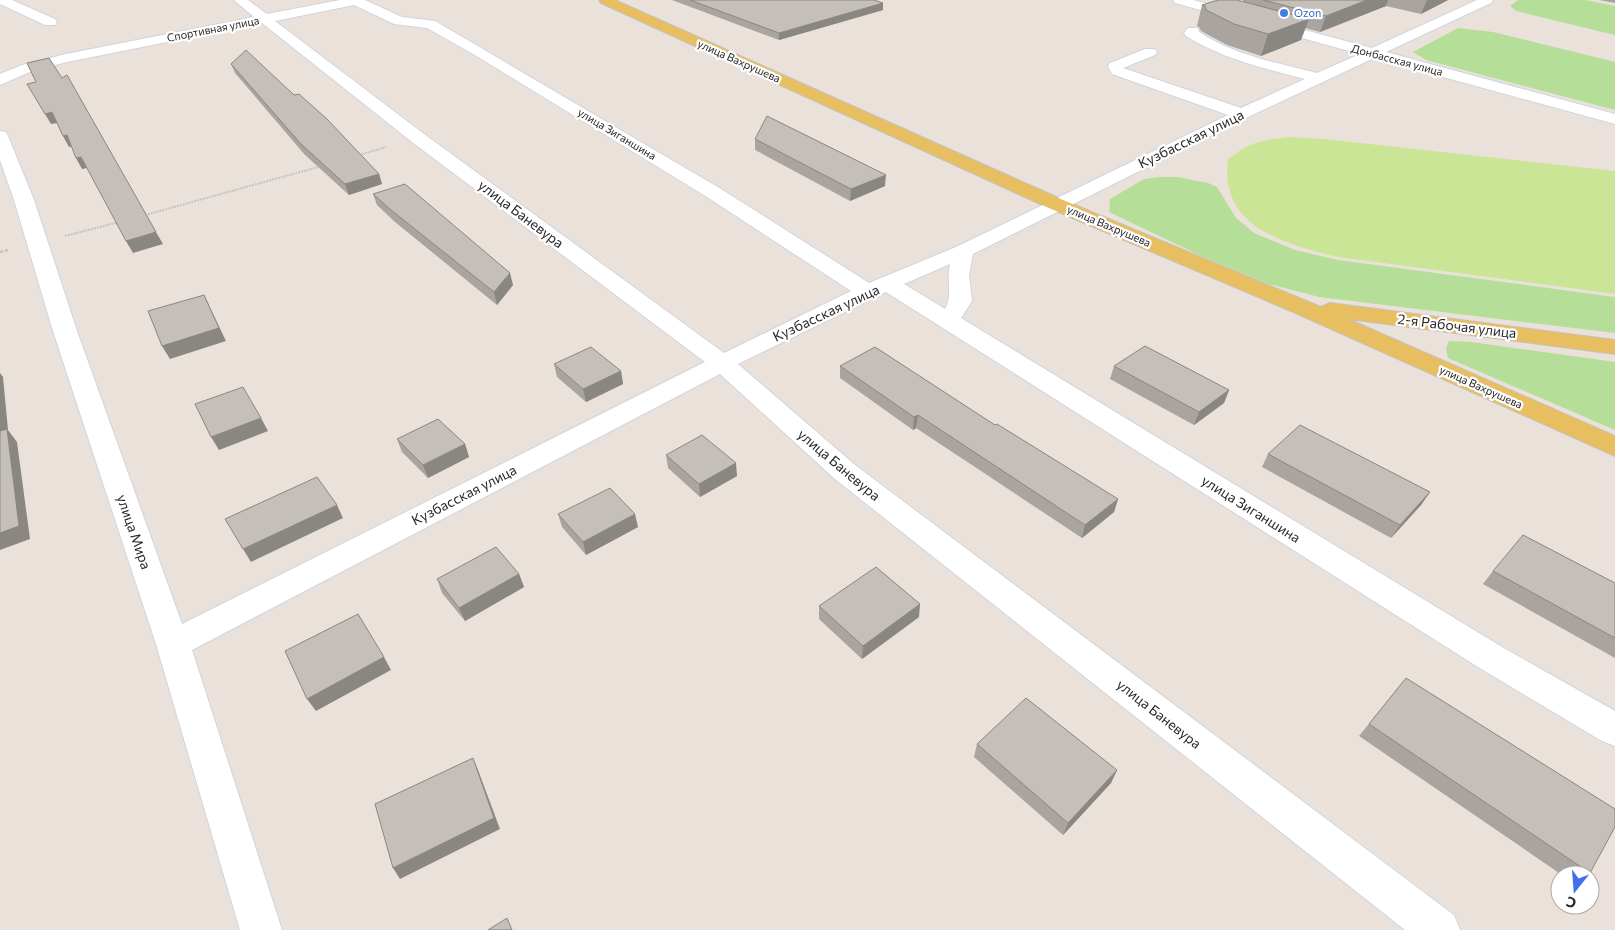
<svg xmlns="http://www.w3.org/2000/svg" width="1615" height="930" viewBox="0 0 1615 930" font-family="Commissioner,sans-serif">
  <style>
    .green { fill: #b5de99 }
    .pitch { fill: #c9e595 }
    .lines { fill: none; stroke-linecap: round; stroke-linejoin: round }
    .minor-casing { stroke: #cfd4e0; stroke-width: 2 }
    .major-casing { stroke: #c3c3c3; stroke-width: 2 }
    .path-far1 { stroke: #c3c3c3; stroke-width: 2; stroke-dasharray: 2 1; stroke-linecap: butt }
    .path { stroke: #c3c3c3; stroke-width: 2.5; stroke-dasharray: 3 2; stroke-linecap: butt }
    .minor { fill: #fff; fill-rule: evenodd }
    .major { fill: #e8bf60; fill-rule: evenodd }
    .wall { fill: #a9a4a0 }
    .shaded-wall { fill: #8a8682 }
    .building { fill: #c5bfba; stroke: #8a8682 }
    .shop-dot { fill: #3f7fe0; stroke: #fff; stroke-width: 2 }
    .labels { text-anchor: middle; stroke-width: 4.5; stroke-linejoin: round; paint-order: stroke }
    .far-shop-label { font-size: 11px; fill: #366cbe; stroke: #fff; text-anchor: start }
    .far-street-label { font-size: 11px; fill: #282828; stroke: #fff }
    .street-label { font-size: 14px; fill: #282828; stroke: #fff }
  </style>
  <rect width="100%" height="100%" fill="#eae2da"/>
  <g class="green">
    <polygon points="1518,0 1585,0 1615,6 1615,35 1516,11 1510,6"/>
    <polygon points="1458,28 1493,32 1615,62 1615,110 1426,60 1413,52"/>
    <polygon points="1160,177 1177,177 1208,183 1217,187 1236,218 1254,233 1295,250 1338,260 1615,297 1615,333 1319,297 1269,284 1201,256 1109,212 1110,199 1144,179"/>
    <polygon points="1449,341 1471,342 1615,362 1615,430 1448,358 1446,349"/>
  </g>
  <path class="pitch" d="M1291,137l33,2 291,32v123l-277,-37c-52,-13 -119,-29 -110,-98 24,-18 34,-19 63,-22z"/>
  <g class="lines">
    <g class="minor-casing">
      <g id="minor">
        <polygon points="0,0 12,0 55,19 57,22 55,25 45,25 0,4"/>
        <path d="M234,0h14l19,14 73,-14h25l37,17 33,4 286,168 148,94 87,-36 272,-132 -116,-41 -4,-8 2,-3 35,-14h10l2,3 -2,3 -32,13 118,40 64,-29c-41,-11 -83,-20 -119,-43l-2,-3 4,-5h10l1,4c35,23 78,31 118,41l43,-19 -185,-51 -2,-3h20l179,48 105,-48h16l-2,3 -105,49 229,62v10l-241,-66 -126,59 -275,137 -4,21 3,26 -11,17 541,329 113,64v35l-13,-5 -124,-74 -592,-375 -148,72 117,101 599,450 6,15h-55l-570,-451 -115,-105 -528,276 90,280h-42l-84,-286 -103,-313 -39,-131 -14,-40v-29l6,1 2,4 26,64 43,131 105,293 523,-262 -293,-220 -150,-119 -195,39 -35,9 -32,14v-11l22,-9 44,-11 188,-37zM354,5l40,19 33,4 48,27 232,142 144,94 -127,62 -300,-219 -149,-113zM950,264c-4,15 3,32 -5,45l-41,-25z"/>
      </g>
    </g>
    <g class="major-casing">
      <polygon id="major" points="599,0 615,0 1063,200 1321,307 1330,303 1615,340 1615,354 1348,319 1615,436 1615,456 1291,311 1049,208 601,3"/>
    </g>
    <g class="path-far1">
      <polyline points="356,156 386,147"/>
      <polyline points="145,215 322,166"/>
      <polyline points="65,236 119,222"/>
    </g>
    <polyline class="path" points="0,252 8,250"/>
    <use href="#minor" class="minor"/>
    <use href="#major" class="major"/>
  </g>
  <g class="wall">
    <polygon points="672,0 874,0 883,10 779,40"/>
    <polygon points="1243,0 1448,0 1421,14 1386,6 1320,32 1305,28 1301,40 1261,56 1227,45 1201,31 1199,27 1197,26 1202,5 1243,1"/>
    <polygon points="1599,0 1615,0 1615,3"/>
    <polygon points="231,64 379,174 382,184 349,195 305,155 235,73"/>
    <polygon points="755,139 885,186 850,201 755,150"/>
    <polygon points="373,194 513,285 497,305 395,222 377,205"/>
    <polygon points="554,364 621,371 623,384 586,402 557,377"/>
    <polygon points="840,366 995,425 1118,499 1114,512 1082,538 916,428 913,430 840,378"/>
    <polygon points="1114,366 1229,390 1224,403 1194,425 1110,379"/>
    <polygon points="397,439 465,444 469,457 428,478 402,452"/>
    <polygon points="1268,454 1430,492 1421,505 1391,538 1262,467"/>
    <polygon points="666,455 737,476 700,497 668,468"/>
    <polygon points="558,514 638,527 586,555 562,527"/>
    <polygon points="1493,571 1615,583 1615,658 1483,584"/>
    <polygon points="519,574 524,587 465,621 442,593 437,579"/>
    <polygon points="819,606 919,617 862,659 819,619"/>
    <polygon points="1406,678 1590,873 1588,875 1562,875 1359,736"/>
    <polygon points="977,744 1117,770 1111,783 1063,835 974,757"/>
  </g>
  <g class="shaded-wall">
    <polygon points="1367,0 1388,0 1386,6 1320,32 1326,16"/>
    <polygon points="1427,0 1448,0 1421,14"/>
    <polygon points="883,3 883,10 779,40 779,33"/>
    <polygon points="1309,19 1301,40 1261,56 1268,34"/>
    <polygon points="52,112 58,123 51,124 45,114"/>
    <polygon points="67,135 73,146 69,147 63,136"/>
    <polygon points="81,157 87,168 82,169 76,158"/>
    <polygon points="379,174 382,184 349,195 345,184"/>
    <polygon points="886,175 885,186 850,201 851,189"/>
    <polygon points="156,232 163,244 133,253 126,241"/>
    <polygon points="510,273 513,285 497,305 494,292"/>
    <polygon points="204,295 226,341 170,359 162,346"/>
    <polygon points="621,371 623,384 586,402 583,389"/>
    <polygon points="0,373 3,377 8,430 17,442 30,539 0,550"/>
    <polygon points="1229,390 1224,403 1194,425 1199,412"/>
    <polygon points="918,415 916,428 913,430 914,417"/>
    <polygon points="261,418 268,431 219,450 211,437"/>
    <polygon points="465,444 469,457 428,478 423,465"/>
    <polygon points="736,463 737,476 700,497 699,484"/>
    <polygon points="1430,492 1421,505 1391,538 1400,525"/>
    <polygon points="1118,499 1114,512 1082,538 1085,525"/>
    <polygon points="337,505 343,518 251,562 243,549"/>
    <polygon points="635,514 638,527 586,555 583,542"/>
    <polygon points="519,574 524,587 465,621 459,608"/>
    <polygon points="920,604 919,617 862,659 863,646"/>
    <polygon points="384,657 391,670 316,711 307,699"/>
    <polygon points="473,758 478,770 500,829 400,879 393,868"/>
    <polygon points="1117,770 1111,783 1063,835 1068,823"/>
  </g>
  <g class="building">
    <polygon points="690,0 874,0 883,3 779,33"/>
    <polygon points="1218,0 1237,0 1309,19 1268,34 1234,24 1206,10 1205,6 1202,5"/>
    <polygon points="1263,0 1367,0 1326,16"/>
    <polygon points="246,50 294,95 299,94 327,119 379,174 345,184 301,144 231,64"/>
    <polygon points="49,58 62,78 67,75 156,232 126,241 81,157 76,158 67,135 63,136 52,112 45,114 27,84 36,82 27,63"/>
    <polygon points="767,116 886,175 851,189 755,139"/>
    <polygon points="405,184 510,273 494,292 391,210 373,194"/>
    <polygon points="204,295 219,328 162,346 148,311"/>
    <polygon points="1145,346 1229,390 1199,412 1114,366"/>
    <polygon points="591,347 621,371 583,389 554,364"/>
    <polygon points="875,347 995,425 997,424 1118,499 1085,525 918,415 914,417 840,366"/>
    <polygon points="243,387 261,418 211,437 195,404"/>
    <polygon points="438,419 465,444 423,465 397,439"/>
    <polygon points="1300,425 1430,492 1400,525 1268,454"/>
    <polygon points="7,429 19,526 0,533 0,431"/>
    <polygon points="702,435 736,463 699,484 666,455"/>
    <polygon points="317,477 337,505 243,549 225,519"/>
    <polygon points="610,488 635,514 583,542 558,514"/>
    <polygon points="1523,535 1615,583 1615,638 1493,571"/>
    <polygon points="496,547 519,574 459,608 437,579"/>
    <polygon points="876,567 920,604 863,646 819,606"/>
    <polygon points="358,614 384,657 307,699 285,651"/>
    <polygon points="1406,678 1615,809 1615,827 1590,873 1369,724"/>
    <polygon points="1026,698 1117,770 1068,823 977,744"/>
    <polygon points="473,758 494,818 393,868 375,804"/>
    <polygon points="507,918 512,930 488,930"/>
  </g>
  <circle class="shop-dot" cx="1284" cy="13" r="5"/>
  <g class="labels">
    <g class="far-shop-label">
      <text x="1294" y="17">Ozon</text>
    </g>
    <g class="far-street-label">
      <text transform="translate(213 29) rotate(-11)" y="4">Спортивная улица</text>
      <text transform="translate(1397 60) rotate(15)" y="4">Донбасская улица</text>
      <text transform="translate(739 61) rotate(24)" y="4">улица Вахрушева</text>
      <text transform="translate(617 134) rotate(31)" y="4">улица Зиганшина</text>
      <text transform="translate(1109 226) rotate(23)" y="4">улица Вахрушева</text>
      <text transform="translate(1481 387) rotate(24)" y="4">улица Вахрушева</text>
    </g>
    <g class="street-label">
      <text transform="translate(1191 139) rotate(-26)" y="5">Кузбасская улица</text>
      <text transform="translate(521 214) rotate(37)" y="5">улица Баневура</text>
      <text transform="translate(826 313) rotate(-25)" y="5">Кузбасская улица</text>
      <text transform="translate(1457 326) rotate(7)" y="5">2-я Рабочая улица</text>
      <text transform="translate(839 465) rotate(40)" y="5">улица Баневура</text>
      <text transform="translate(464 495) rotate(-27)" y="5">Кузбасская улица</text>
      <text transform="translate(1251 509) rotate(32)" y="5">улица Зиганшина</text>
      <text transform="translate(134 532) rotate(71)" y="5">улица Мира</text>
      <text transform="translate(1159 714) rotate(38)" y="5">улица Баневура</text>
    </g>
  </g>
  <g transform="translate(1575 890) rotate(197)"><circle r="24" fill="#ffffff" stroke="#a9a9a9"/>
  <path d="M0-4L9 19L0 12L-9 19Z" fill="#416eef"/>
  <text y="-8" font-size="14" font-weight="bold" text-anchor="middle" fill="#282828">С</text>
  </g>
</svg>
